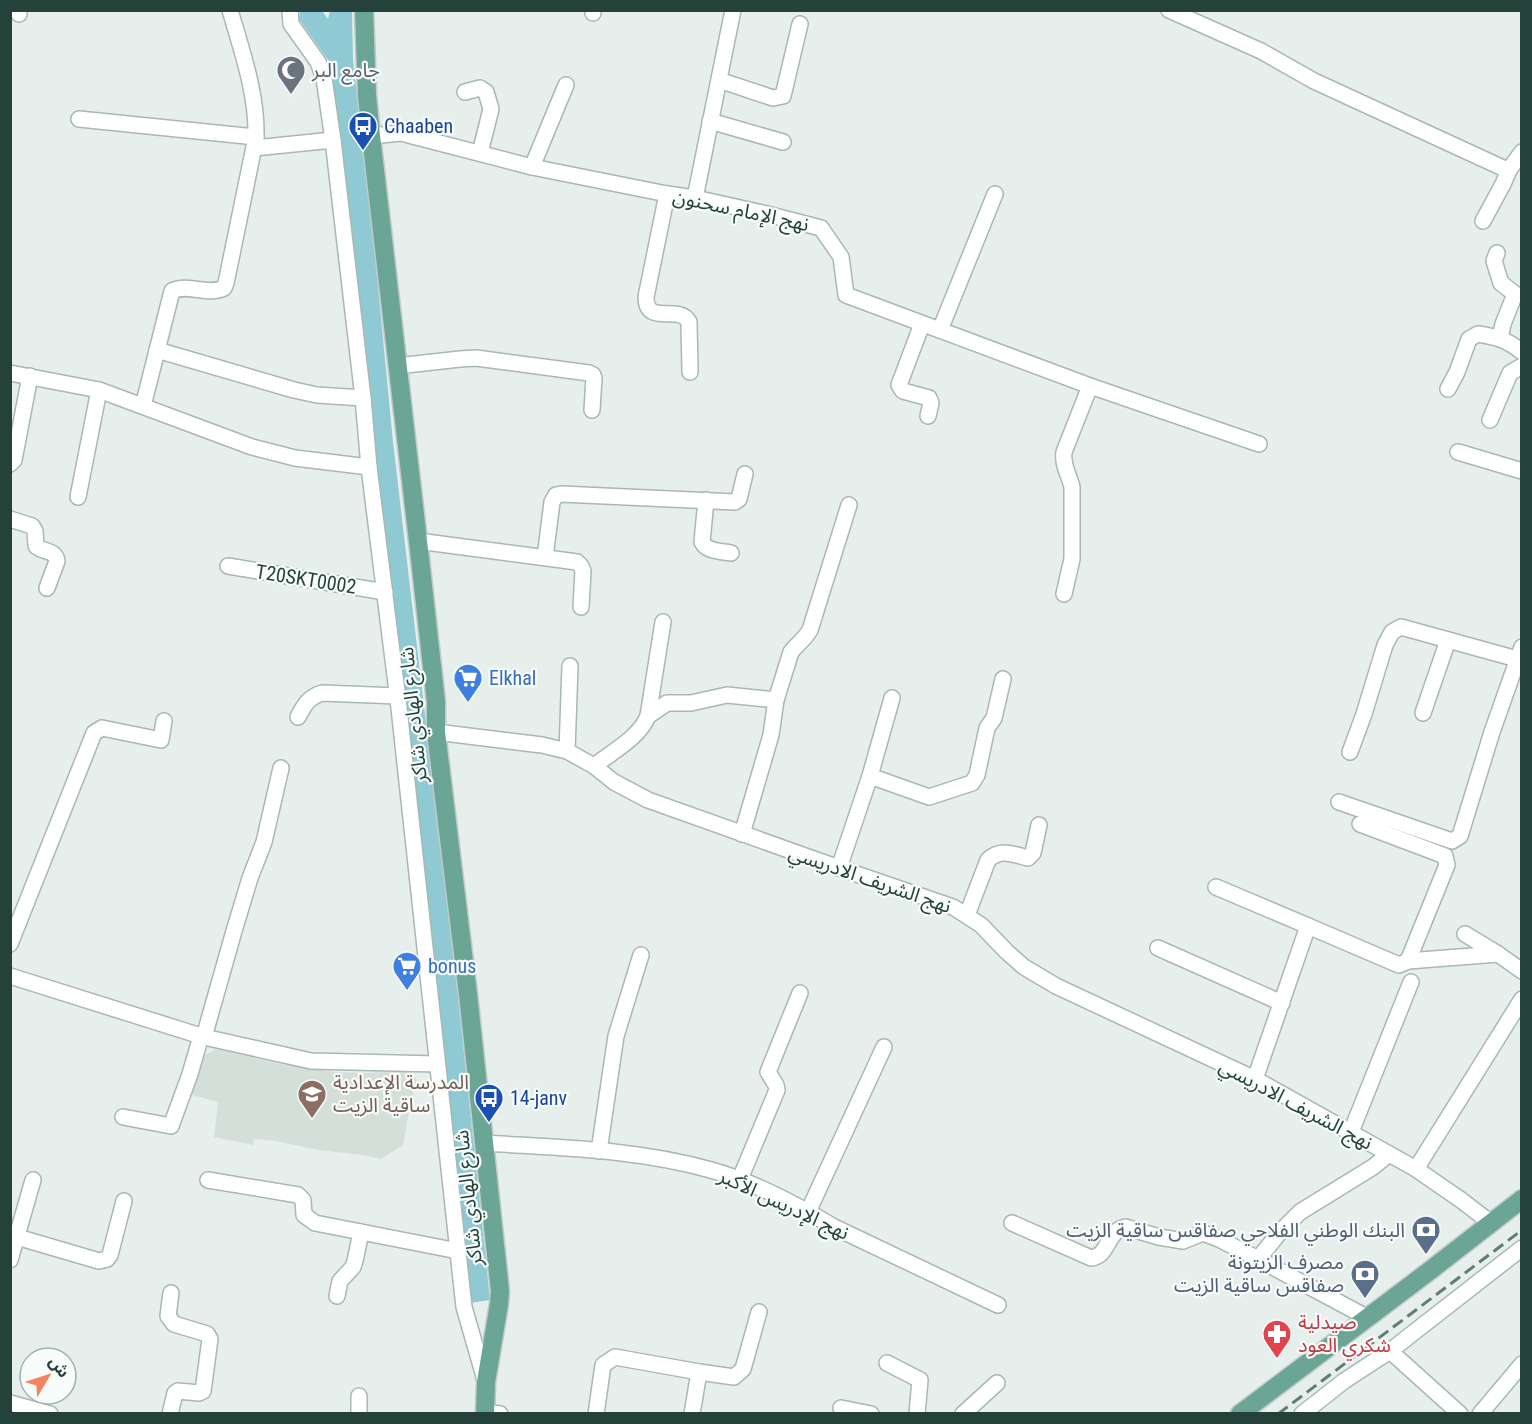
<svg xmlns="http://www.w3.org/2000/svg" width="1532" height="1424" viewBox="0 0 1532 1424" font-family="'Roboto Condensed','Noto Sans Arabic',sans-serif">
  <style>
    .built { fill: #d4dfda }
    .water { fill: #8ec9d4 }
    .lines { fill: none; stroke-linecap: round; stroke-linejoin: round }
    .minor-casing { stroke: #a8b8b2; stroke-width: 18 }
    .major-casing { stroke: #c2cac8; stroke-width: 21 }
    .minor { stroke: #fff; stroke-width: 15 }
    .major { stroke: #6aa596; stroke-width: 18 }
    .rail { stroke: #5f7d75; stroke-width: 3; stroke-dasharray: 12 6; stroke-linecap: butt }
    .labels { text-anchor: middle; stroke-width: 4.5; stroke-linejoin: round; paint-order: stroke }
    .worship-label { font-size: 20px; fill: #5b616d; stroke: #f7fbf9; text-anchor: start }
    .transit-label { font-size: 20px; fill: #164399; stroke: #f7fbf9; text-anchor: start }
    .street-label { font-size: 20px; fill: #24423a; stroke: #f7fbf9 }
    .shop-label { font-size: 20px; fill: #366cbe; stroke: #f7fbf9; text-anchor: start }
    .education-label { font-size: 20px; fill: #785e54; stroke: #f7fbf9; text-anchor: start }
    .service-label { font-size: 20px; fill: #4e5e75; stroke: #f7fbf9; text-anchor: end }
    .health-label { font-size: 20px; fill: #be3a42; stroke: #f7fbf9; text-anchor: start }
  </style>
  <rect width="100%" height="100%" fill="#e6efeb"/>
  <polygon class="built" points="216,1049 280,1064 335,1072 365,1073 409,1071 417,1080 412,1095 403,1145 381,1159 362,1155 318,1150 276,1141 254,1139 253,1145 214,1137 218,1102 192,1095 203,1056"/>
  <polygon class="water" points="300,11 322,11 328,19 330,11 352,11 353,60 376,266 393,442 458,996 490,1300 469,1303 372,437 355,263 331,64 299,19"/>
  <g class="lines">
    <g class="minor-casing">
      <g id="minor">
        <polyline points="290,10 291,24 318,62 324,78 333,140 363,398 369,467 399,708 464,1307 485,1380"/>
        <polyline points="1169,10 1261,51 1314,81 1503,168 1509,170 1522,152"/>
        <polyline points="593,13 593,10"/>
        <polyline points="19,14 19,10"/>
        <polyline points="719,80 773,98 783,96 800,24"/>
        <polyline points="465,92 480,88 486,92 491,109 480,153"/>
        <polyline points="79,119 256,137"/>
        <polyline points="710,121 783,142"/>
        <polyline points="371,136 401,133 532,167 667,194 695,198 767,214 821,228 841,257 846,295 1090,386 1259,444"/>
        <polyline points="254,148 333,140"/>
        <polyline points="532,167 566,85"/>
        <path d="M667,194l-21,103c0,30 33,6 43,25l1,50"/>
        <polyline points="695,198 733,10"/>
        <polyline points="1483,221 1503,184 1509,170"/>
        <polyline points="1497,253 1494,261 1501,283 1515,294 1503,324 1500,339"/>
        <polyline points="922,324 899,385 903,391 929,398 931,403 928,416"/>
        <polyline points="940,330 995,194"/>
        <polyline points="157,350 294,390 317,395 363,398"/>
        <polyline points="397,366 460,359 476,358 589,373 593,375 594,378 592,410"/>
        <polyline points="10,373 99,390 252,447 295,458 369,467"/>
        <path d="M1448,389l9,-17 12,-33 9,-5c19,3 28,5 44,18"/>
        <path d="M143,406l29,-115c16,-8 35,5 52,-3l2,-5 30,-146c1,-44 -14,-85 -26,-127"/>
        <polyline points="1490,420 1510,373 1522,366"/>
        <polyline points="1458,452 1522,471"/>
        <polyline points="10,464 14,460 30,376"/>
        <polyline points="78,497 99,390"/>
        <path d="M706,500l-4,42c5,10 19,9 29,11"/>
        <path d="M10,519l22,7 3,5 1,15c8,7 19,3 21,15l-10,27"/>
        <polyline points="418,541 577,562 581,566 583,571 581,607"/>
        <polyline points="545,557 552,502 556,495 561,494 735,502 739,499 745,474"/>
        <polyline points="228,566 385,592"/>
        <path d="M1064,594l8,-35v-72c-3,-12 -10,-22 -8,-35l26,-66"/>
        <polyline points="1423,713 1448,640"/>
        <polyline points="648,716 667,703 691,703 727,695 776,700"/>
        <path d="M298,717c6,-12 11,-20 24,-24l76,3"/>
        <polyline points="436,732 542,745 567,751 594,766 614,782 648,800 839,868 953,907 981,925 1007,952 1024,967 1056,986 1255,1079 1416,1169 1461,1200 1491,1223"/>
        <polyline points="567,751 570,666"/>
        <polyline points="1350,752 1364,714 1385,645 1392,632 1401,627 1517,659"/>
        <path d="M594,766c19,-15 45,-28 54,-50l15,-94"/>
        <polyline points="870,776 929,797 972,783 977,775 987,728 994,718 1003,679"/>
        <polyline points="1339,802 1452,841 1460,836 1492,732 1522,647"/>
        <path d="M742,834l29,-99 5,-35 15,-48c6,-8 14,-13 19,-22l39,-125"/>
        <polyline points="839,868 870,776 892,698"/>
        <polyline points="1216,887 1308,926 1255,1079"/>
        <path d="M967,915l21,-55c12,-12 25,-6 40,-2l5,-5 6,-28"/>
        <polyline points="1308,926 1399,965 1408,961 1447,865 1445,856 1360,824"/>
        <polyline points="1465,934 1498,954 1522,971"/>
        <polyline points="10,944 94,733 102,728 161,740 164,721"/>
        <polyline points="1158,948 1282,1003"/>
        <polyline points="1408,961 1498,954"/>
        <polyline points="10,976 204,1037 311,1061 437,1064"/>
        <polyline points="204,1037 234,931 250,878 264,842 281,768"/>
        <polyline points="123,1117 171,1126 190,1074 201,1036"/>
        <polyline points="1351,1132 1411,982"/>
        <path d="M485,1143c75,5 152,6 226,27 43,12 84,34 123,57l164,78"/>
        <polyline points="599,1151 616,1036 641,955"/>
        <polyline points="1416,1169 1522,999"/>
        <polyline points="740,1179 777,1090 776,1085 768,1072 800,993"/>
        <polyline points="208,1180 298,1195 303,1200 304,1215 315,1223 458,1251"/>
        <polyline points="808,1212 884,1047"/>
        <path d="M1012,1223l79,35c15,-2 15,-17 25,-26 2,-3 6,-4 9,-5l34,10 24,4 20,-8 16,6 39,20 110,59"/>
        <polyline points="17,1237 99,1261 107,1259 110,1255 124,1201"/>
        <polyline points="1258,1259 1280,1232 1300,1212 1373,1167 1389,1154"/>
        <polyline points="10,1260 33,1180"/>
        <polyline points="337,1296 340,1281 353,1267 355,1261 361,1232"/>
        <polyline points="1390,1351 1460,1414"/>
        <polyline points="887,1363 920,1380 917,1414"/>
        <polyline points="359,1396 359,1414"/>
        <polyline points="10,1403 50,1414"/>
        <polyline points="841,1408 871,1414"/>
        <polyline points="485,1412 500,1414"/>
        <polyline points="170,1414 175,1393 178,1391 199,1393 203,1391 210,1339 207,1334 174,1324 168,1316 171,1293"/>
        <polyline points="596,1414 603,1365 615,1357 699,1372 734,1377 743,1369 759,1312"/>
        <polyline points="692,1414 699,1372"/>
        <polyline points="963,1414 997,1383"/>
        <polyline points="1302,1414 1344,1381 1390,1351 1522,1248"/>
        <polyline points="1480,1414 1522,1364"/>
      </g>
    </g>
    <g class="major-casing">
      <g id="major">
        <polyline points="364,10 367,95 371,136 418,541 436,702 436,732 468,994 500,1291 499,1304 486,1382 485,1414"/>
        <polyline points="1240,1414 1432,1269 1522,1199"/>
      </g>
    </g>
    <use href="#minor" class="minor"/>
    <use href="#major" class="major"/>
    <polyline class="rail" points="1278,1414 1522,1230"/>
  </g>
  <defs>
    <g id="mosque-pin" transform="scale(1.5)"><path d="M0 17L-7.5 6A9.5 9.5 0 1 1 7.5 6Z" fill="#6b7280" stroke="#f7fbf9"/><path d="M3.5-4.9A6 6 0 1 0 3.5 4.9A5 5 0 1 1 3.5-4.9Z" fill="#fff"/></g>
    <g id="bus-pin" transform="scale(1.5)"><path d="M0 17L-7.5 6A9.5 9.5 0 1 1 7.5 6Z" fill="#1a4fb4" stroke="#f7fbf9"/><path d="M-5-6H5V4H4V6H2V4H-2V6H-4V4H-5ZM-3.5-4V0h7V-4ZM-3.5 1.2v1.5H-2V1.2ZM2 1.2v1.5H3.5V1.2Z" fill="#fff"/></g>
    <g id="supermarket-pin" transform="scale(1.5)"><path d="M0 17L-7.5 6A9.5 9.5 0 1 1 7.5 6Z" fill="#3f7fe0" stroke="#f7fbf9"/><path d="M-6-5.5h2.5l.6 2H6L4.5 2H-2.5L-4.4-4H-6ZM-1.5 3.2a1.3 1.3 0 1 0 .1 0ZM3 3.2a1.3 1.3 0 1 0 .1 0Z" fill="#fff"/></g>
    <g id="school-pin" transform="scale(1.5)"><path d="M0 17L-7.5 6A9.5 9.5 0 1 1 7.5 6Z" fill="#8d6e63" stroke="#f7fbf9"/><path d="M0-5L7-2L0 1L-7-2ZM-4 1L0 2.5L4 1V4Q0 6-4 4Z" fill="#fff"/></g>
    <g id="bank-pin" transform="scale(1.5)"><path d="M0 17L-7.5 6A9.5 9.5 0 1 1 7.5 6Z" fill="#5c6f8a" stroke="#f7fbf9"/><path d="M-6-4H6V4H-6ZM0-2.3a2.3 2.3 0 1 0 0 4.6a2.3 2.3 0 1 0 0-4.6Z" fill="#fff"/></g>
    <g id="pharmacy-pin" transform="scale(1.5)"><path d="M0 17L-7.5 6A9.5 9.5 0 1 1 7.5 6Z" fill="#e0444e" stroke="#f7fbf9"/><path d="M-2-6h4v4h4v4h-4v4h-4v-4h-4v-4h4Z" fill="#fff"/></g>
  </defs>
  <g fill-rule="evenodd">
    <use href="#mosque-pin" x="291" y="70"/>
    <use href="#bus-pin" x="363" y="126"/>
    <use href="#supermarket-pin" x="468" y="678"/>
    <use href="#supermarket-pin" x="407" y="966"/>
    <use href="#school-pin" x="312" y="1094"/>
    <use href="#bus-pin" x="489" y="1098"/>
    <use href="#bank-pin" x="1426" y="1230"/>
    <use href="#bank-pin" x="1365" y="1274"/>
    <use href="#pharmacy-pin" x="1277" y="1334"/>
  </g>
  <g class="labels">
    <g class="worship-label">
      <text x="312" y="77">جامع البر</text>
    </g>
    <g class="transit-label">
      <text x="384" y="133">Chaaben</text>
      <text x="510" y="1105">14-janv</text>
    </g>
    <g class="street-label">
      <text transform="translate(741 210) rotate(12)" y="7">نهج الإمام سحنون</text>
      <text transform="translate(306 579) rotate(9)" y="7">T20SKT0002</text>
      <text transform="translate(413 715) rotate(-96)" y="7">شارع الهادي شاكر</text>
      <text transform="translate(870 879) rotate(19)" y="7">نهج الشريف الادريسي</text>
      <text transform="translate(1296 1104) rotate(28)" y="7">نهج الشريف الادريسي</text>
      <text transform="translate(468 1198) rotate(-96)" y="7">شارع الهادي شاكر</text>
      <text transform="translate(784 1204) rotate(25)" y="7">نهج الإدريس الأكبر</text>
    </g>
    <g class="shop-label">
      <text x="489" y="685">Elkhal</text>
      <text x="428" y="973">bonus</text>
    </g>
    <g class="education-label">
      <text x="333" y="1089">المدرسة الإعدادية<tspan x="333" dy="23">ساقية الزيت</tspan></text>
    </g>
    <g class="service-label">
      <text x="1405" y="1237">البنك الوطني الفلاحي صفاقس ساقية الزيت</text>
      <text x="1344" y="1269">مصرف الزيتونة<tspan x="1344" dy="23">صفاقس ساقية الزيت</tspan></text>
    </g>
    <g class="health-label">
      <text x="1298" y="1329">صيدلية<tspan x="1298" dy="23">شكري العود</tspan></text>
    </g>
  </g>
  <rect width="1532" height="1424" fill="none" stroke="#24423a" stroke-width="24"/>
  <g transform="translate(48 1376) rotate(51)"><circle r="28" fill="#f7fbf9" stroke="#a3b1ad" stroke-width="1.5"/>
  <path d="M0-4.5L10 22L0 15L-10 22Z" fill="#f4845f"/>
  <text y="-9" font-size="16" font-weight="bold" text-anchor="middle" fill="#24423a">ش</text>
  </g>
</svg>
